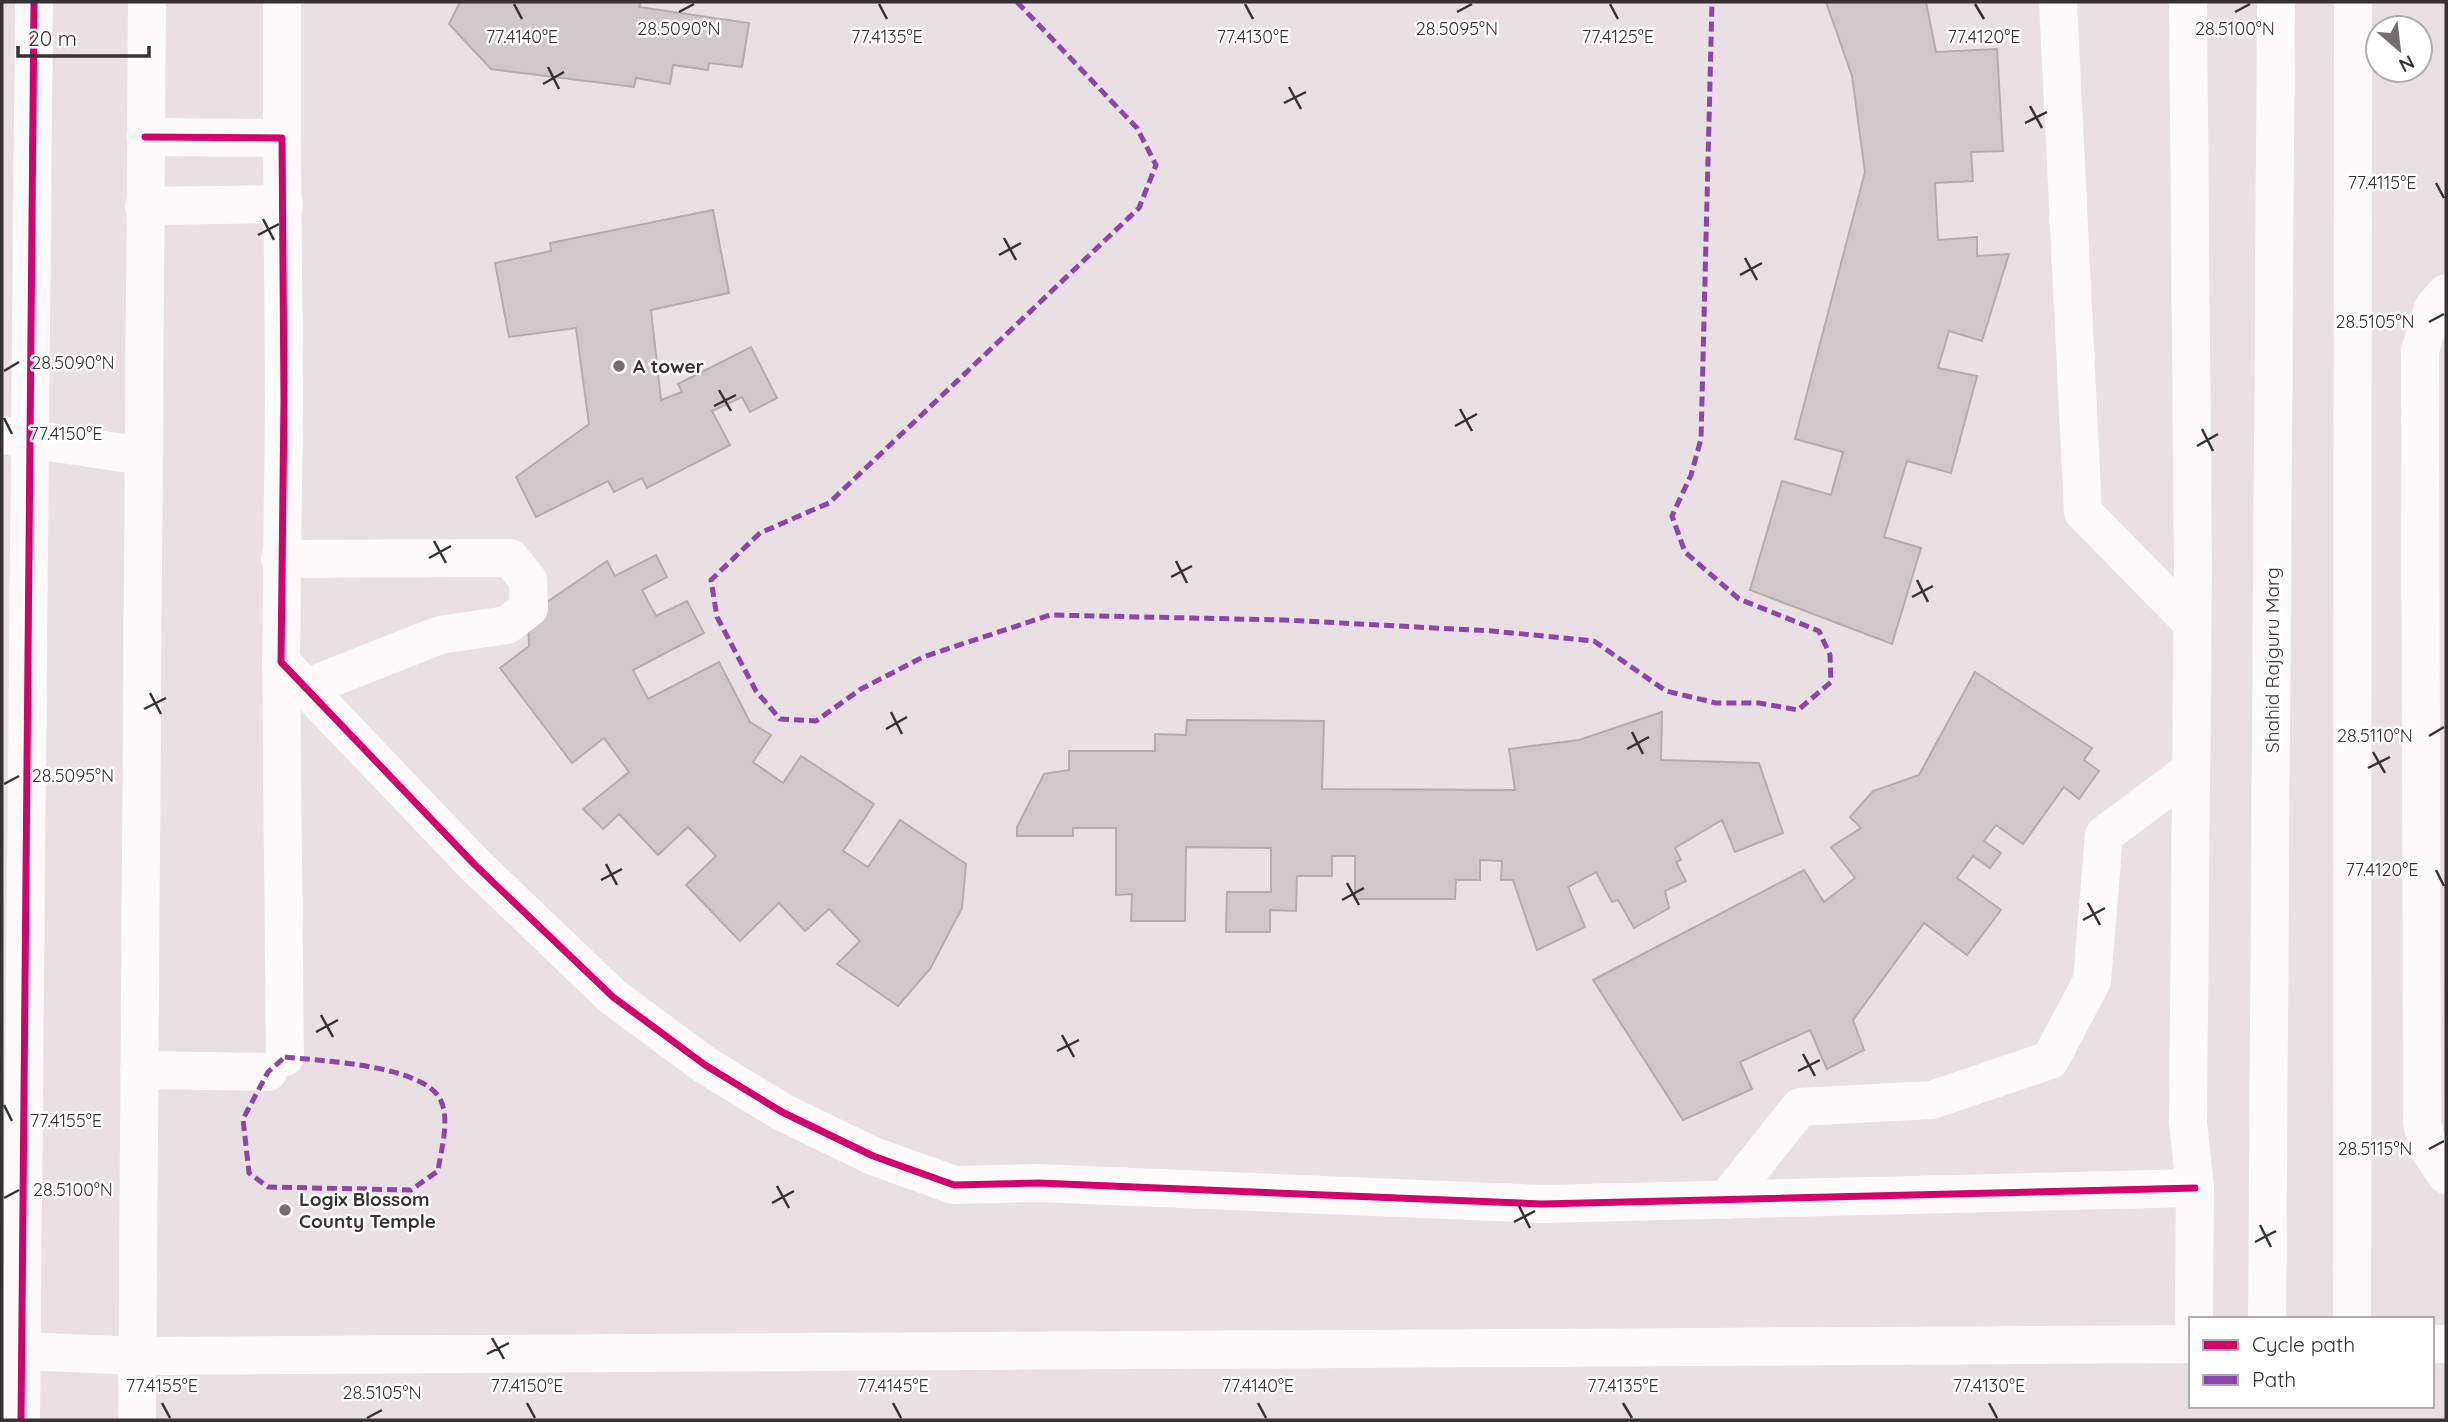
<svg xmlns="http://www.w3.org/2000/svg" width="2448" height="1422" viewBox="0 0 2448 1422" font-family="Quicksand,sans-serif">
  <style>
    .building { fill: #cfc9cb; stroke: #b3adaf; stroke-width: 2 }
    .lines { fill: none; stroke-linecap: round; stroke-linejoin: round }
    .minor { stroke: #fcfafb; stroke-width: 38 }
    .tertiary { stroke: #fcfafb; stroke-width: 38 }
    .quiet { stroke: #8e44ad; stroke-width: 5; stroke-dasharray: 10 5; stroke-linecap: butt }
    .cycleway-casing { stroke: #fff; stroke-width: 11 }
    .cycleway { stroke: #d6006c; stroke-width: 7 }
    .ticks { fill: none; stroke: #363133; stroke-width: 2.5 }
    .poi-dot { fill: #746e71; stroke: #fff; stroke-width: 2.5 }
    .labels { text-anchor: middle; stroke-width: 5; stroke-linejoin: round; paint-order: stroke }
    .poi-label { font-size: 19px; font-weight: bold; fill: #363133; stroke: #fff; text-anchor: start }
    .street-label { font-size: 19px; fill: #363133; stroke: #fff }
    .ticks-label { font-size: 18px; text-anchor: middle; fill: #363133; stroke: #fff; stroke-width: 5; stroke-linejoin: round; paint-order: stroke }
  </style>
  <rect width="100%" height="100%" fill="#e8e0e3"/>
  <g class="building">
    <polygon points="460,2 641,2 639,7 749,23 742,67 709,63 708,70 673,65 670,84 636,78 634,87 491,69 449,24"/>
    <polygon points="1826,2 1926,2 1936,52 1997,49 2003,151 1971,152 1973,181 1935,183 1938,240 1977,237 1977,256 2009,254 1982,341 1949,331 1938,368 1977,376 1951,473 1907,461 1884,537 1921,548 1892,644 1750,590 1782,481 1831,495 1843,452 1795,439 1865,172 1852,76"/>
    <polygon points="713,210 729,293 651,310 661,400 682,392 678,384 751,347 777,398 750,412 742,397 712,411 730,445 647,488 642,478 614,492 608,481 536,517 516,477 589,424 576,328 509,337 495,263 551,251 550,243"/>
    <polygon points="656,555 667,577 642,590 656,616 687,601 704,633 633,670 648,699 719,662 750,722 771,735 753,762 783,783 801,756 874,804 843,851 868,867 900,820 966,864 962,908 930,969 898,1006 837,964 860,941 829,909 805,931 779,903 740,941 686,885 716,856 688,827 658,855 619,814 603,829 583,809 629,772 604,738 572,763 500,668 529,646 528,615 607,561 615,576"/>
    <polygon points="1975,672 2092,748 2084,760 2099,771 2079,799 2064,787 2023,844 1996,825 1984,841 2001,853 1990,868 1973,856 1957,878 2001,910 1967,955 1924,923 1853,1020 1864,1050 1827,1069 1810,1030 1740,1062 1752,1089 1683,1120 1593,980 1804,870 1824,902 1855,878 1831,847 1861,828 1850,817 1873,791 1919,775"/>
    <polygon points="1662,712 1661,760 1759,763 1783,833 1735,852 1722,820 1675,848 1681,860 1676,862 1686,881 1665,891 1669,908 1634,928 1618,900 1612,902 1596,872 1568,887 1585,927 1537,950 1513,880 1501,880 1502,861 1480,860 1480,880 1456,880 1455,899 1355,899 1355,856 1332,856 1332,876 1297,876 1296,911 1270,910 1270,932 1226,932 1227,892 1271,892 1271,848 1186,847 1185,921 1131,921 1132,894 1116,895 1116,828 1073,828 1073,836 1017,836 1017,827 1044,774 1069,770 1069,751 1155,751 1155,734 1186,735 1187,720 1324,721 1322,789 1515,790 1509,749 1579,740"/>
  </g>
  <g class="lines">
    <g class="minor">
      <polyline points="282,2 282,138"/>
      <polyline points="2058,2 2083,512 2192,623"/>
      <polyline points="2188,2 2193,568 2188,1122 2195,1188 2194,1319"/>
      <polyline points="145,137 282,138 284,399 281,662 475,865 613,997 705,1065 782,1112 873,1156 954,1185 1039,1183 1542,1204 2195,1188"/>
      <polyline points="144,206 284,204"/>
      <polyline points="2446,293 2433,308 2420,351 2422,1123 2428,1148 2446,1175"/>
      <polyline points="2,435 143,456"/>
      <polyline points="280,559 510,558 528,580 529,608 507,625 440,635 303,689"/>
      <polyline points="281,662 285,1057"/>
      <polyline points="139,1070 268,1072"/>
      <polyline points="1726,1200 1800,1107 1932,1100 2050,1060 2092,981 2104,835 2191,770"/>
      <polyline points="2267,1319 2276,2"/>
      <polyline points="2352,1319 2353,2"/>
    </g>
    <g class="tertiary">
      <polyline points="2432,1344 2446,1344"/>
      <polyline points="2,1350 137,1356 2191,1344"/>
      <polyline points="21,1420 34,2"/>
      <polyline points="137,1420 147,2"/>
    </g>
    <g class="quiet">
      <polyline points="1017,2 1137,128 1156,165 1139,208 829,503 760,533 711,580 717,617 756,691 780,719 816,721 861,689 923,657 1050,615 1285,620 1492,631 1594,641 1666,691 1716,703 1759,703 1798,710 1831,682 1830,655 1819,631 1739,599 1685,552 1672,516 1691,475 1701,439 1712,2"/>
      <path d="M285,1057c36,4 141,8 156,44 9,20 0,49 -3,70l-27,19 -143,-3 -19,-14 -6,-54 25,-47z"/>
    </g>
    <g class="cycleway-casing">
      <g id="cycleway">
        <polyline points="145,137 282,138 284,399 281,662 475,865 613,997 705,1065 782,1112 873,1156 954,1185 1039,1183 1542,1204 2195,1188"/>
        <polyline points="21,1420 34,2"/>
      </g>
    </g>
    <use href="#cycleway" class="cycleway"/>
  </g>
  <path class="ticks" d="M514,4l8,15M879,4l8,15M1245,4l8,15M1610,4l8,15M1975,4l9,15M679,12l15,-8M1457,12l15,-8M2235,12l15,-8M548,67l11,22M543,84l21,-12M1289,87l12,22M1284,103l22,-11M2030,106l12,22M2025,123l22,-11M2436,183l8,15M263,219l11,21M258,235l21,-11M1004,238l12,22M999,255l22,-12M1745,258l12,22M1740,275l22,-12M2429,322l15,-8M4,371l15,-9M719,390l12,21M714,406l22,-11M1460,409l12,22M4,418l8,16M1455,426l22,-12M2202,429l11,22M2197,446l21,-12M434,541l12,22M429,558l22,-12M1176,561l11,22M1171,577l21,-11M1917,580l11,22M1912,597l21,-11M150,693l11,21M144,709l22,-11M891,712l11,22M886,729l21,-12M1632,732l11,22M2429,736l15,-9M1627,749l22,-12M2373,752l12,21M2368,768l22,-11M4,784l15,-8M606,864l11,21M2436,870l8,16M601,880l21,-11M1347,883l12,22M1342,900l22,-12M2088,903l12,22M2083,920l22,-12M321,1015l12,22M316,1032l22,-12M1062,1035l12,22M1057,1051l22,-11M1803,1054l12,22M1798,1071l22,-11M4,1105l8,16M2429,1149l15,-8M777,1186l12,22M4,1198l15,-8M772,1203l22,-12M1519,1206l11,22M1514,1222l21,-11M2260,1225l11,22M2255,1242l21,-11M492,1338l12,21M487,1354l22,-11M162,1403l8,15M527,1403l8,15M893,1403l8,15M1258,1403l8,15M1623,1403l9,15M1989,1403l8,15M367,1418l15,-8"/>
  <g class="poi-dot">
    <circle cx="619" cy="366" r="7"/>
    <circle cx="285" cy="1210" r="7"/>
  </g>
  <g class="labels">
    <g class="poi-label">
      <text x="633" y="373">A tower</text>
      <text x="299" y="1206">Logix Blossom<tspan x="299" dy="22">County Temple</tspan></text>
    </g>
    <g class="street-label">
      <text transform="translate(2272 660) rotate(-90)" y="7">Shahid Rajguru Marg</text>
    </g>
  </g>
  <g class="ticks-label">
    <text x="679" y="35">28.5090°N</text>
    <text x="1457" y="35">28.5095°N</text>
    <text x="2235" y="35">28.5100°N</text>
    <text x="522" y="43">77.4140°E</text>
    <text x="887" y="43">77.4135°E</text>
    <text x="1253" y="43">77.4130°E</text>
    <text x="1618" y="43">77.4125°E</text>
    <text x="1984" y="43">77.4120°E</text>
    <text x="2382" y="189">77.4115°E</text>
    <text x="2375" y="328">28.5105°N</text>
    <text x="73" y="369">28.5090°N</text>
    <text x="66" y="440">77.4150°E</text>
    <text x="2375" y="742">28.5110°N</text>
    <text x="73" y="782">28.5095°N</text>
    <text x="2382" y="876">77.4120°E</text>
    <text x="66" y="1127">77.4155°E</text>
    <text x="2375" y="1155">28.5115°N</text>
    <text x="73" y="1196">28.5100°N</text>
    <text x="162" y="1392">77.4155°E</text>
    <text x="527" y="1392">77.4150°E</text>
    <text x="893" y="1392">77.4145°E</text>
    <text x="1258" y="1392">77.4140°E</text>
    <text x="1623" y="1392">77.4135°E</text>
    <text x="1989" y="1392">77.4130°E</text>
    <text x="382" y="1399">28.5105°N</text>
  </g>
  <rect width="2448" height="1422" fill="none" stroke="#363133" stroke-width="7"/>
  <rect x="2189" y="1317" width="245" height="91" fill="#ffffff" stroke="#afadad" stroke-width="2"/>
  <rect x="2203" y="1340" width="35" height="10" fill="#d6006c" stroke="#afadad" stroke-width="2"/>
  <text x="2252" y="1352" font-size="21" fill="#363133">Cycle path</text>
  <rect x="2203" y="1375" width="35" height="10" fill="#8e44ad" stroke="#afadad" stroke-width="2"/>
  <text x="2252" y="1387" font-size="21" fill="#363133">Path</text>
  <g transform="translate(2399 49) rotate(152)"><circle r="33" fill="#ffffff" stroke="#afadad" stroke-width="2"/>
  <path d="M0-5L12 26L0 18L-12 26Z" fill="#746e71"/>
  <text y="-10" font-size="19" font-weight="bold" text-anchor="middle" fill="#363133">N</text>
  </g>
  <path d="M18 46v10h131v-10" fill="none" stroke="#363133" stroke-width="3.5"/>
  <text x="28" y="46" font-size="21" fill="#363133" stroke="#ffffff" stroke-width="5" paint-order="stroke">20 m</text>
</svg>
